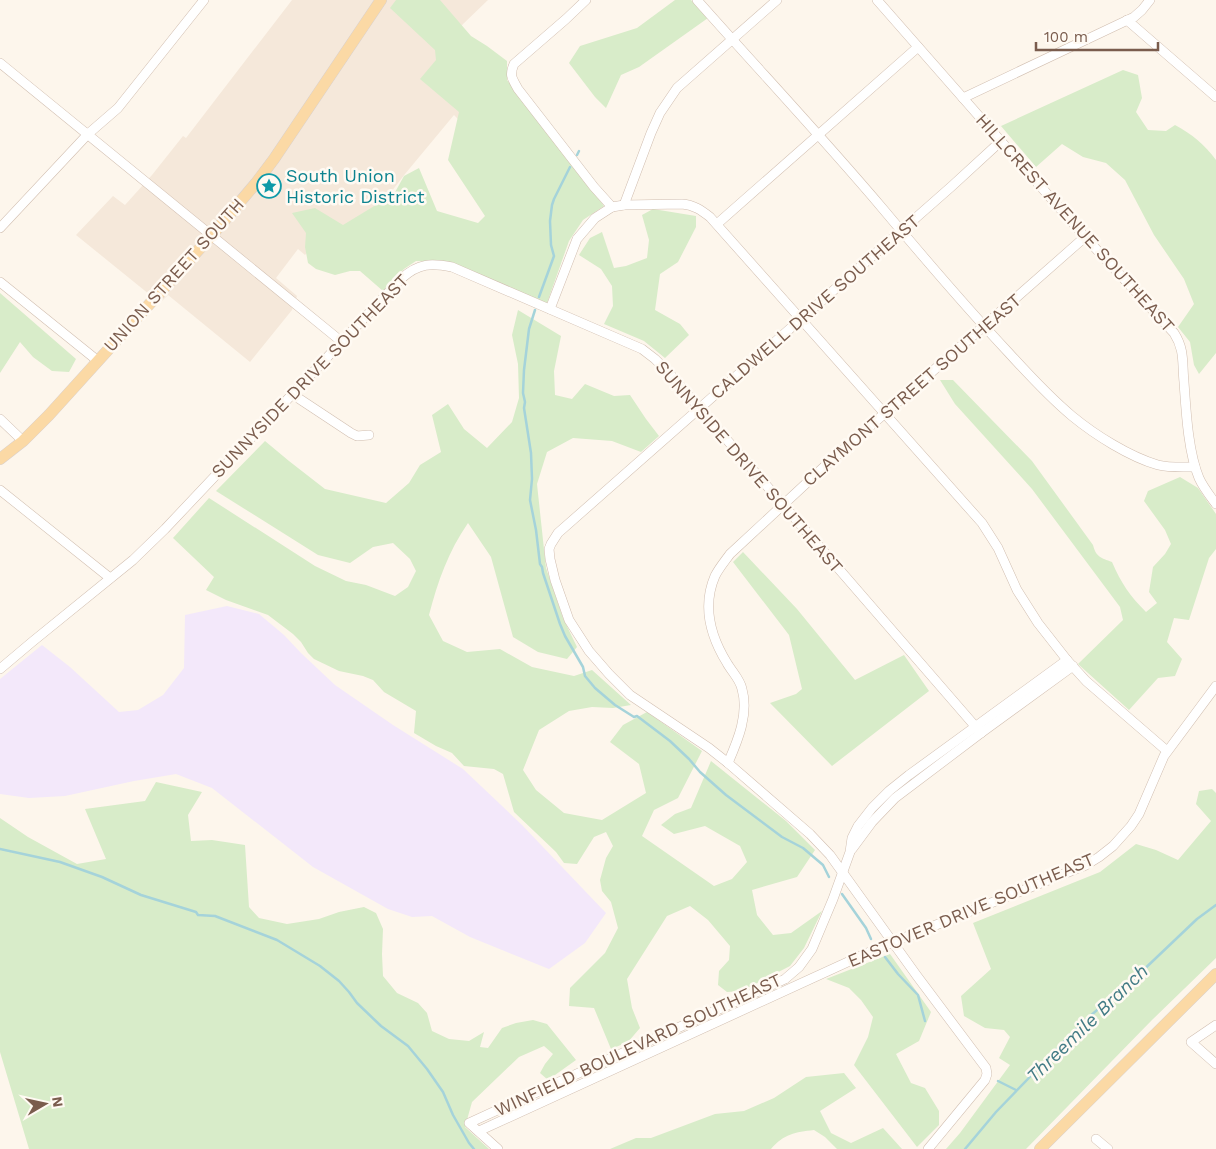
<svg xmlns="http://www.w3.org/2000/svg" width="1216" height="1149" viewBox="0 0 1216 1149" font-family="'Work Sans',sans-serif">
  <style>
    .residential { fill: #f5e8da }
    .education { fill: #f3e8fa }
    .green { fill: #d8ecc9 }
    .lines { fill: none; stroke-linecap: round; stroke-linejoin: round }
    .stream { stroke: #a5d3da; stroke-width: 2.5 }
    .minor-casing { stroke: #d1beb0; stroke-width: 10 }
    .major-casing { stroke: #dad1cd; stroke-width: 12 }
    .minor { stroke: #fff; stroke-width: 9 }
    .major { stroke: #fbd9a5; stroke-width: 11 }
    .labels { text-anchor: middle; stroke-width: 5; stroke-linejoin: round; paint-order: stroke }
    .culture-label { font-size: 18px; fill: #0d838f; stroke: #fffaf3; text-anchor: start }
    .street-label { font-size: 18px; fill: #7a5c4d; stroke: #fffaf3 }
    .water-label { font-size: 19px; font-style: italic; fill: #437c86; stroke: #fffaf3 }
  </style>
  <rect width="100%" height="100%" fill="#fdf6ec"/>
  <polygon class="residential" points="292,0 488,0 461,26 463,124 454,115 405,174 340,258 318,240 305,255 298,249 276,278 297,296 292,310 250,362 168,295 160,303 76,235 113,196 125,205 152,175 183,136 186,138"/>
  <polygon class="education" points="227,606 259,614 284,635 301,653 335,685 393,725 463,769 522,825 606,913 585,943 549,969 470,937 432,916 412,917 388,909 313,867 212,788 176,774 134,781 65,796 29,798 0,794 0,679 42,645 70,667 119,712 138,710 163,695 184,668 185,615"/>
  <g class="green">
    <polygon points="396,0 440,0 471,36 487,46 507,61 507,80 604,206 583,220 569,241 547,303 448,262 416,261 404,269 383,291 360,271 350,271 335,275 316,269 308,263 305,247 306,233 292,213 315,208 343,225 394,194 404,176 419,168 437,211 478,223 485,216 448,160 459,112 420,79 436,60 435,50 390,8"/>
    <polygon points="675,0 691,0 708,18 639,67 621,75 606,108 595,97 569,63 580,46 637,28"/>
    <path d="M1123,70l15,5 4,23 -6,14 12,18 18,1 9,-6c17,9 30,20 41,35v193l-17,21 -5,-9 -4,-23 -12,-15 16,-23 -10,-25 -30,-44 -29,-55 -19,-17 -23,-6 -21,-13 -26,23 -35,-41z"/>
    <polygon points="653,209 696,216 696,227 678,262 660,274 655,310 680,324 689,335 665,358 644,341 604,324 613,306 612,286 601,269 579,255 590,238 602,232 614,268 626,266 647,258 649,240 642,215"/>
    <polygon points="0,293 76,359 69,372 52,371 33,357 20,342 0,373"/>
    <path d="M518,310l43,26 -7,35 1,24 17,4 13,-15 29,12 16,-1 16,24 13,17 -18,16 -29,-11 -39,-3 -26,14 -10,32 9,84 17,50 14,29 -10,12 -29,-7 -25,-15 -22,-80 -23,-34c-20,29 -30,58 -39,92l14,26 24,11 33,-3 32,18 42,9 18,-6 39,35 -18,3 -21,-1 -23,4 -30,19 -16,40 13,20 28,23 38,7 44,-27 -7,-29 -29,-22 13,-17 24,-13 55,39 -24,47 -24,12 -12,26 72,50 18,-7 15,-17 -7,-16 -35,-20 -31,8 -13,-9 14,-11 16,-6 20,-47 75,60 29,29 -18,27 -45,13 5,25 16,20 18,-2 31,-22 -18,37 -14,18 -48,25 -15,1 -9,-7 1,-14 10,-11 1,-14 -22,-26 -18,-14 -23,10 -40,63 5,29 8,20 -12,14 -17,7 -17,-41 -25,-2 1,-18 35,-35 13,-25 -7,-26 -9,-11 -2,-11 6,-22 7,-12 -7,-14 -12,5 -17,27 -13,-1 -8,-11 -42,-40 -11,-38 -9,-5 -30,-3 -12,-13 -16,-7 -22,-13 2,-22 -32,-19 -11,-12 -10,-4 -24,-5 -25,-12 -6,-6 -7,-11 -8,-8 -25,-19 -42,-15 -20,-10 8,-13 -41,-39 36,-40 106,68 31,15 20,4 29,11 13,-9 8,-16 -6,-12 -17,-16 -20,4 -23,16 -32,-8 -102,-64 49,-50 24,20 36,28 61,14 23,-20 11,-18 21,-13 -9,-37 16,-11 16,25 23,19 25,-26 7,-24 -1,-34 -6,-29z"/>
    <path d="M940,380h13l79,81 61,84c3,12 8,13 19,17 9,21 18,34 34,50l11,-9 -8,-11 4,-25 12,-13 6,-10 -6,-14 -21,-29 4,-10 32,-14 18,11 18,26v35l-7,9 -20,62 -15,-2 -7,24 15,17 -7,17 -17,2 -29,32 -51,-46 45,-44 -3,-13 -88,-118 -77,-85z"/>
    <polygon points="743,552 797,609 855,680 904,655 929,691 832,766 770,703 796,694 802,689 789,635 733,562"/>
    <polygon points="156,782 202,792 188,815 191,841 212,840 245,845 249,907 259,918 287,924 319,919 339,912 364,907 376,913 383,929 382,954 383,976 397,993 418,1003 427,1013 432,1031 449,1039 469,1041 484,1032 480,1047 488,1048 502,1028 516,1023 533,1020 547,1024 576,1060 548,1080 540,1073 545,1064 553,1054 544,1046 519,1057 472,1102 465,1127 489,1149 29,1149 0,1052 0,818 28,837 77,864 106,859 85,809 145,801"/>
    <polygon points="1212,789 1216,793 1216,958 1152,1020 1026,1149 946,1149 960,1133 1010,1065 999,1058 1010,1037 1004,1030 985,1028 964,1016 961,996 991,969 973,923 1100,872 1136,844 1156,850 1178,860 1211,821 1196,804 1199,791"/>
    <polygon points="890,954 931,1012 919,1041 896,1054 911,1083 925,1088 939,1111 939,1125 917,1147 854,1065 868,1037 873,1017 861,1000 849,988 826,979"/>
    <path d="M844,1073l12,15 -36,23 11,22 20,10 32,-15 19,21h-65l-12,-12 -11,-7c-19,2 -30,4 -43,19h-161l26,-11h15l64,-24 29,-3 30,-13 32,-21z"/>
  </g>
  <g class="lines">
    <g class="stream">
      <polyline points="577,155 579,151"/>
      <polyline points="539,297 554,256 551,245 550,221 552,205 554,199 570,167"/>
      <polyline points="535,310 529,329 524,370 523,393 525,402 524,408 531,453 532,479 530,500 536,530 540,564 542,567 543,573 560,624 565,636 583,667 585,676 595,688 615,705 634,717 637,716 670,741 689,759 700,772 726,795 782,837 803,848 823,865 829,877"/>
      <polyline points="0,849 60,862 102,877 141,895 196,912 198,915 215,916 277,940 320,966 339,981 349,992 357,1003 381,1026 408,1046 427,1069 443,1092 453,1115 469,1143 474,1149"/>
      <polyline points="842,894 866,928 871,939"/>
      <polyline points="885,957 898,974 918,995 925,1021"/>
      <polyline points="998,1081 1016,1090"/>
      <polyline points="965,1149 996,1112 1083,1022 1136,977 1197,919 1216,905"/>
    </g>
    <g class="minor-casing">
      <g id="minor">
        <path d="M586,0l-20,19 -52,45c-5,12 -2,14 4,25l76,98 18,20 12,-2 58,-1c12,1 19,6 28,13l272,306 16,25 19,42 21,33 29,37 19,21 81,70"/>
        <path d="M697,0c62,70 126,138 186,209 41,49 82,97 125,143 20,22 41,45 64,64 23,19 58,41 86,49 12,3 25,2 37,2"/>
        <path d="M877,0l208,237 89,96c11,17 8,30 10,49 2,28 4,70 15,96 4,9 11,18 17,26"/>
        <polyline points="1127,20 1216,97"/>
        <polyline points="0,63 342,342"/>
        <polyline points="963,98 1134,17 1142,10 1150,0"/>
        <polyline points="624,205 651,133 660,113 677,88 777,0"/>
        <polyline points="717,224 918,47"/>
        <polyline points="0,228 88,134 118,108 204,0"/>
        <polyline points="0,282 98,361"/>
        <polyline points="550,309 577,239 595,218 612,207"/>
        <polyline points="292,394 351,433 357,436 369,435"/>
        <polyline points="0,419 23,441"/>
        <polyline points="0,490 110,578"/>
        <path d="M0,669l32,-27 101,-82 32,-31 237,-251c17,-15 29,-15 50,-11l190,82 13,10 14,14 312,360"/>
        <path d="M728,763c10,-23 21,-49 14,-74 -2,-10 -10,-17 -15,-26 -16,-26 -25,-57 -12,-87 4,-8 10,-15 15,-22l96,-89 259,-228"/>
        <polyline points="852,849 872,822 895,798 981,733 1073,666"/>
        <polyline points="1216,1025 1191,1042 1216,1064"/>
        <polyline points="479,1131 876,949 1086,865 1099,857 1113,846 1131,826 1139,814 1164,756 1216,686"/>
        <polyline points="1096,1139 1108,1149"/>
        <polyline points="498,1149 469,1123 785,979 799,967 812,949 833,899 850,852 852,838 858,826 872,808 889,791 909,775 1067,660"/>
        <polyline points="928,1149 985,1080 987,1074 986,1068 917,976 830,855 810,834 728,763 709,748 630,695 609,674 589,651 569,620 555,580 550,559 549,549 551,544 558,533 952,186 1001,141"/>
      </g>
    </g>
    <g class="major-casing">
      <g id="major">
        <polyline points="0,459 23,441 49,415 212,235 256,183 274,159 381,0"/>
        <polyline points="1040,1149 1216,974"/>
      </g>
    </g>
    <use href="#minor" class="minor"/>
    <use href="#major" class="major"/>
  </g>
  <defs>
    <g id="sight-ring" transform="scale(1.25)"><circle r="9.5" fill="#fffaf3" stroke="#0f9aa8" stroke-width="1.5"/><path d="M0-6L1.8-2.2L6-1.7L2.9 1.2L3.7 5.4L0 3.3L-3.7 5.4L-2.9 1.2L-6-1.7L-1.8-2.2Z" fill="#0f9aa8"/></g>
  </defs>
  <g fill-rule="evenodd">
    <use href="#sight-ring" x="269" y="186"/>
  </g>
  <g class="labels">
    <g class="culture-label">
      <text x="286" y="182">South Union<tspan x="286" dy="21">Historic District</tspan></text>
    </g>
    <g class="street-label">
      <text transform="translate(1075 223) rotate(48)" y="6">HILLCREST AVENUE SOUTHEAST</text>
      <text transform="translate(174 275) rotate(-48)" y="6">UNION STREET SOUTH</text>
      <text transform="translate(815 307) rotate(-41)" y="6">CALDWELL DRIVE SOUTHEAST</text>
      <text transform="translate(310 376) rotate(-46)" y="6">SUNNYSIDE DRIVE SOUTHEAST</text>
      <text transform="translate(912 390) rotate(-41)" y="6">CLAYMONT STREET SOUTHEAST</text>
      <text transform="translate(749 467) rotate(49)" y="6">SUNNYSIDE DRIVE SOUTHEAST</text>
      <text transform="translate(971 910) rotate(-23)" y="6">EASTOVER DRIVE SOUTHEAST</text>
      <text transform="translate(638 1045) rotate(-25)" y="6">WINFIELD BOULEVARD SOUTHEAST</text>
    </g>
    <g class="water-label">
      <text transform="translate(1087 1023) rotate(-44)" y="7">Threemile Branch</text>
    </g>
  </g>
  <g transform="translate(45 1104) rotate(81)" stroke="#fffaf3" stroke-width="4" paint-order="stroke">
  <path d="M0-4L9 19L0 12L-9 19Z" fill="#7a5c4d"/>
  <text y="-8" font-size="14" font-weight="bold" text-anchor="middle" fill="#7a5c4d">N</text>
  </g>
  <path d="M1036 42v8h122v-8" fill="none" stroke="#7a5c4d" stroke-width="2.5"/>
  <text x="1044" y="42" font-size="15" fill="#7a5c4d" stroke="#fffaf3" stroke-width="4" paint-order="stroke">100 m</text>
</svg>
